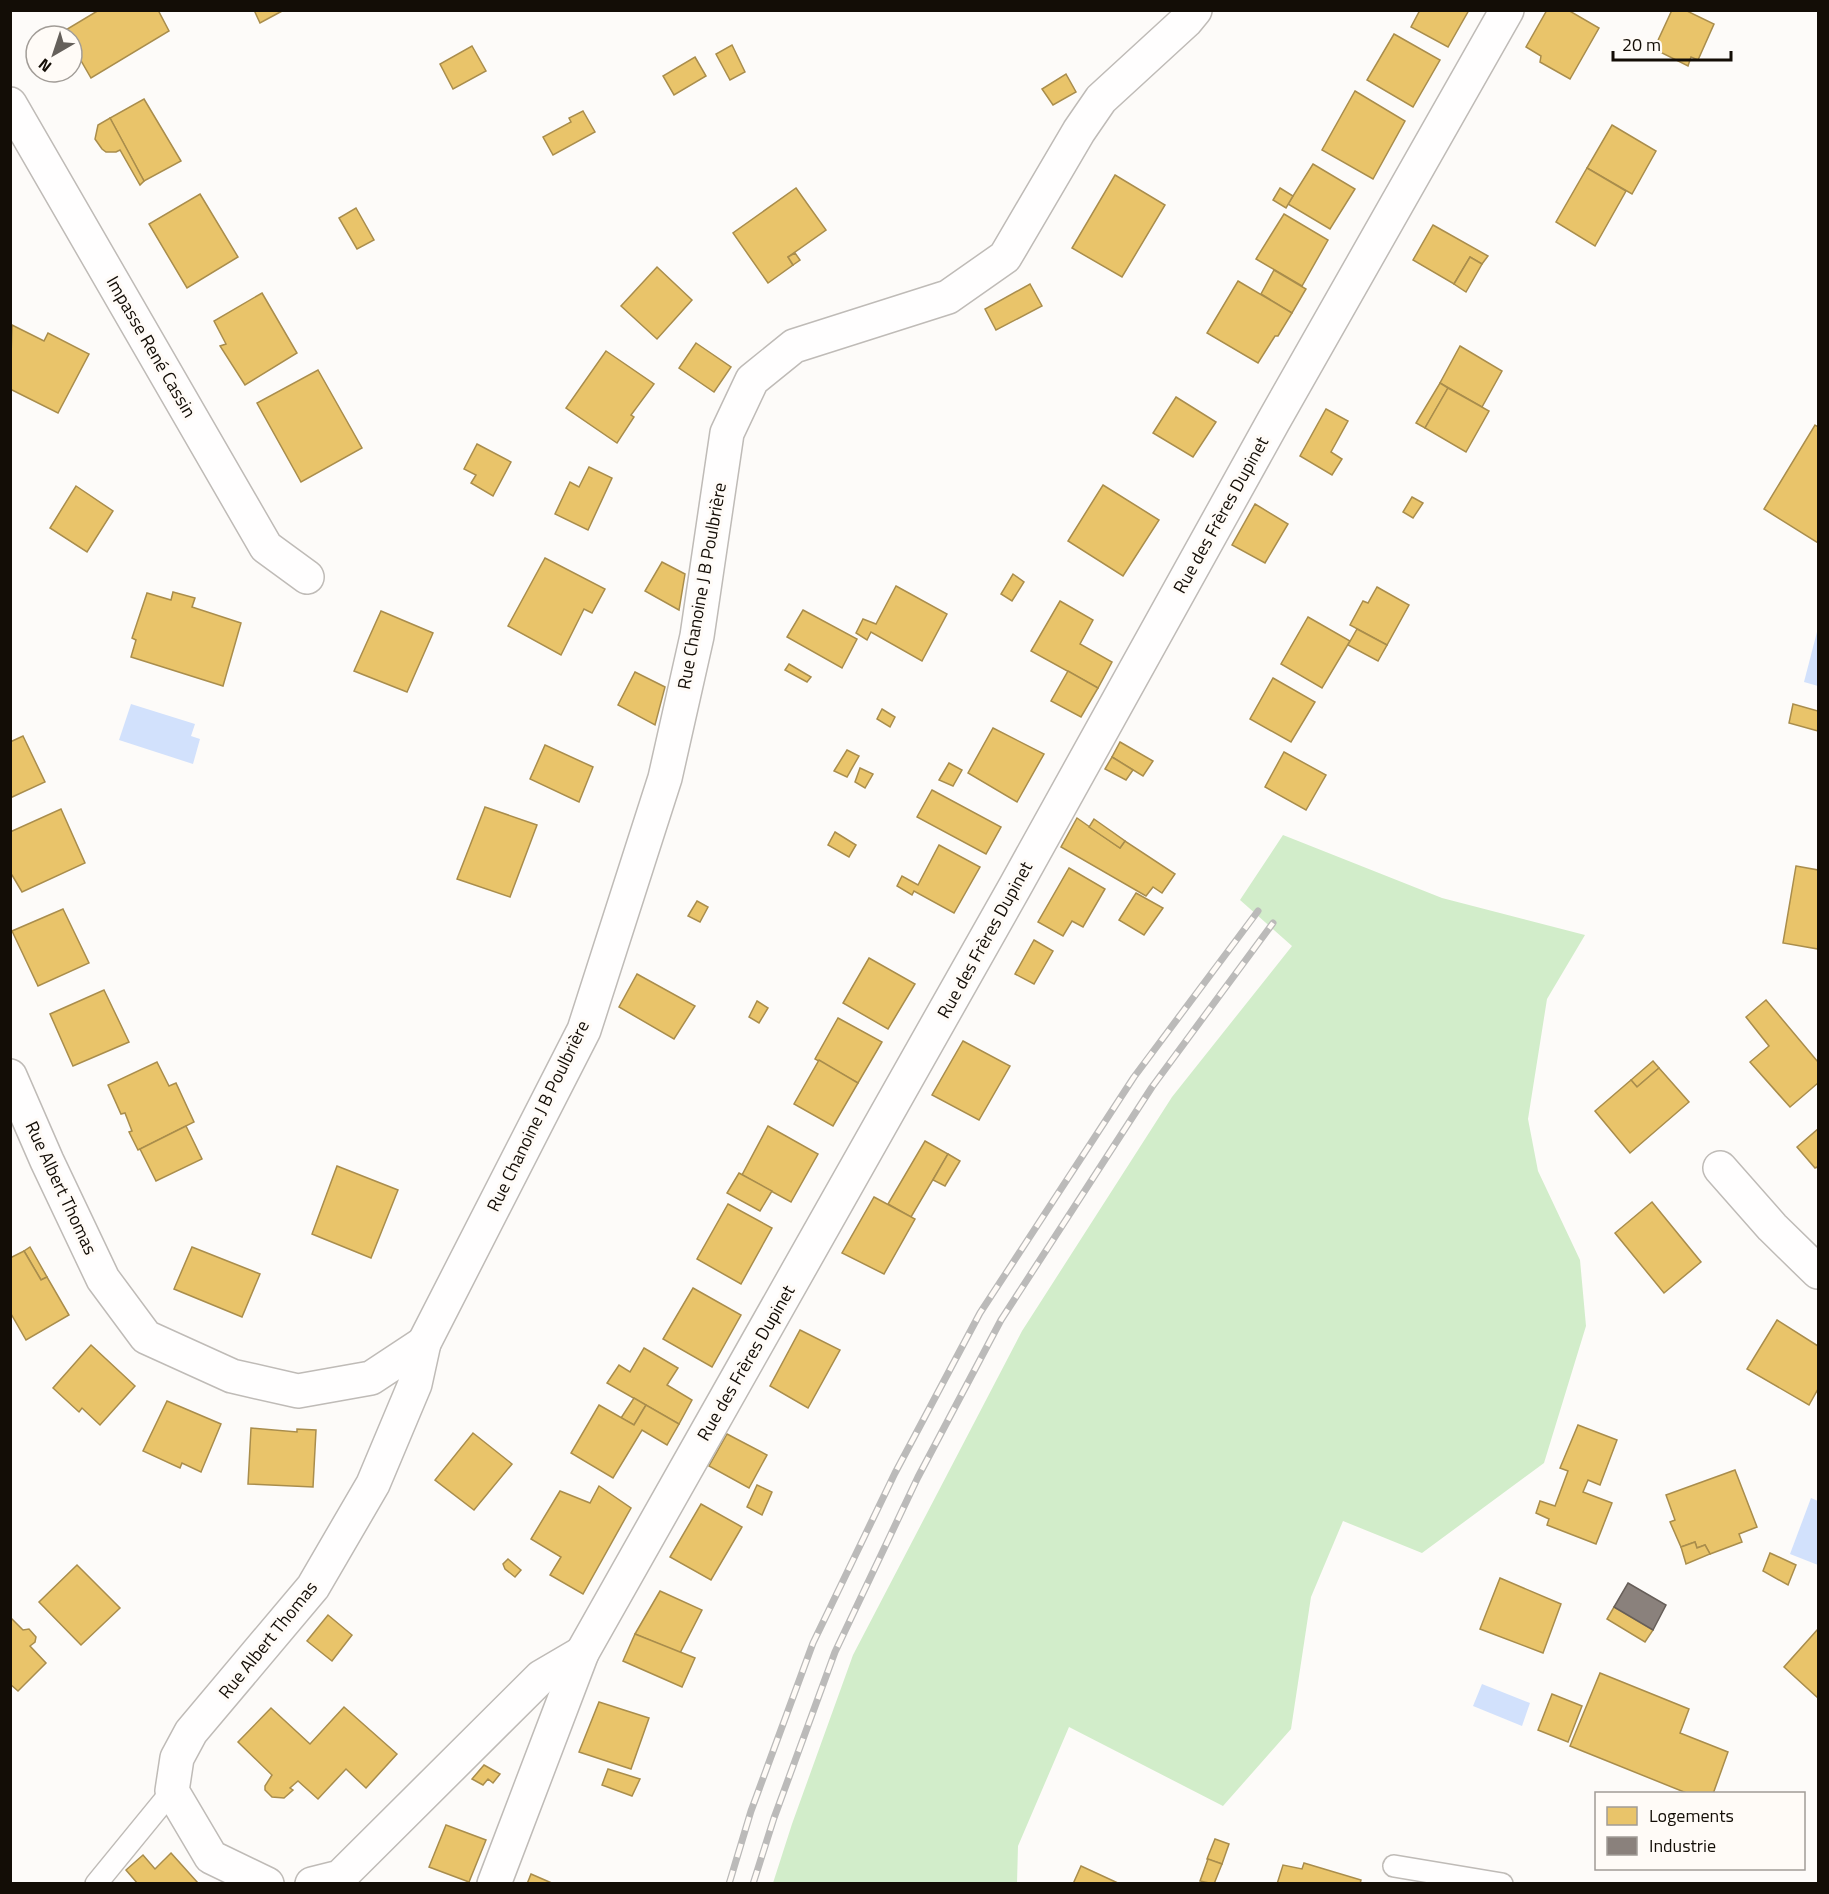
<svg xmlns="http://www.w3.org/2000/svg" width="1829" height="1894" viewBox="0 0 1829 1894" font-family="'Titillium Web',sans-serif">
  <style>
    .green { fill: #d2edca }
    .water { fill: #d2e1fc }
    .homes { fill: #e9c46a; stroke: #a98d4c; stroke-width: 1.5 }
    .industry { fill: #8a817c; stroke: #665e59; stroke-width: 1.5 }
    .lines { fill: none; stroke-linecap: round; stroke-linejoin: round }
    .service-casing { stroke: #bfbbb7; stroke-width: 24 }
    .minor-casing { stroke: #bfbbb7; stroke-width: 36 }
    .service { stroke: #fffefe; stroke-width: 21 }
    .minor { stroke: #fffefe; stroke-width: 33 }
    .rail-casing { stroke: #bbbab9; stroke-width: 7 }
    .rail { stroke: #fffbf7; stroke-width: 4.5; stroke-dasharray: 14; stroke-linecap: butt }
    .labels { text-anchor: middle; stroke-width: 6; stroke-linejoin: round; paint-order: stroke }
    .street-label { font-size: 18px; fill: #130d06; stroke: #fffbf7 }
  </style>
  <rect width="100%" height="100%" fill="#fdfbf9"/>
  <polygon class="green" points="1283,835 1442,898 1585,935 1547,999 1528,1119 1538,1171 1580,1260 1586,1326 1544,1463 1422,1553 1343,1521 1311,1597 1291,1729 1223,1806 1069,1727 1018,1846 1017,1883 773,1883 792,1824 853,1655 1022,1331 1172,1097 1292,946 1240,900"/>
  <g class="water">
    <polygon points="1818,628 1818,686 1804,682"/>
    <polygon points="131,704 195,724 191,736 200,739 193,764 119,740"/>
    <polygon points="1811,1498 1818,1501 1818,1565 1790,1554"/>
    <polygon points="1482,1684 1530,1703 1522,1726 1473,1706"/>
  </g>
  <g class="homes">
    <polygon points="99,10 158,10 169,31 91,78 72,45 72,36 67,36 64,31"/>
    <polygon points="254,10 284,10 260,23"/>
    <polygon points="1420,10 1469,10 1448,47 1411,27"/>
    <polygon points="1547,10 1568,10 1599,28 1570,79 1540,62 1541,56 1526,47"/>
    <polygon points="1672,10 1685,10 1714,24 1698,60 1691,57 1688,66 1654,49"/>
    <polygon points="1394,34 1440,60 1413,107 1367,80"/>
    <polygon points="732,45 745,72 730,80 716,54"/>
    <polygon points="472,46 486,71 453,89 440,64"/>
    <polygon points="695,57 706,76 674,95 663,76"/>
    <polygon points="1066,74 1076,92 1053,105 1042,89"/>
    <polygon points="1355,91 1405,121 1373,179 1322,150"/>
    <polygon points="144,99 181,161 144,181 110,118"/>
    <polygon points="583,111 595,132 553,155 543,137 571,122 569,118"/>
    <polygon points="110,118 144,181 140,185 120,150 116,152 106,152 102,149 95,139 98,125"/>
    <polygon points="1612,125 1656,151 1632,194 1587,168"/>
    <polygon points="1313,164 1355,189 1330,229 1288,204"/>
    <polygon points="1587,168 1626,191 1595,246 1556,222"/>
    <polygon points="1115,175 1165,205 1122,277 1072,248"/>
    <polygon points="796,188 826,230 788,257 793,265 768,283 733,233"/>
    <polygon points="1280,188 1293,196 1286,208 1273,200"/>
    <polygon points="200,194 238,257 187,288 149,224"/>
    <polygon points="356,208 374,240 357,249 339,218"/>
    <polygon points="1284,214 1328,240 1302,286 1256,259"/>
    <polygon points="1433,225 1488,256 1482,264 1470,257 1454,284 1413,260"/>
    <polygon points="795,253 800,260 793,265 788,257"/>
    <polygon points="1470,257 1482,264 1466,292 1454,284"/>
    <polygon points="657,267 692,300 657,339 621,306"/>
    <polygon points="1274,270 1306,289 1292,313 1261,294"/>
    <polygon points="1238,281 1292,313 1278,336 1275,336 1258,363 1207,333"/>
    <polygon points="1030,284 1042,306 996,330 985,309"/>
    <polygon points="262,293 297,353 245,385 220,346 226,344 214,321"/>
    <polygon points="12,325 44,341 48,333 89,354 58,413 10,389"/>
    <polygon points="696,343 731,367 714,392 679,368"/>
    <polygon points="1460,346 1502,371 1482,407 1440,383"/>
    <polygon points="606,351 654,384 631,415 634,417 617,443 566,408"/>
    <polygon points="318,370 362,448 301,482 257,403"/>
    <polygon points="1440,383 1448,388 1425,428 1416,423"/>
    <polygon points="1448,388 1489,411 1466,452 1425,428"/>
    <polygon points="1176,397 1216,422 1193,457 1153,433"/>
    <polygon points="1326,409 1348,421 1331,452 1342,459 1332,475 1300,456"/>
    <polygon points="1815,425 1818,427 1818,543 1764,509"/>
    <polygon points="477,444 511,462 493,496 471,483 476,475 464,469"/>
    <polygon points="589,467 612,478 588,530 555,514 570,482 579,487"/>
    <polygon points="1103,485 1159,520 1123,576 1068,541"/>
    <polygon points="76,486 113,511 87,552 50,528"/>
    <polygon points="1412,497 1423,503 1413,518 1403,512"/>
    <polygon points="1255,504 1288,524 1265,563 1232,545"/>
    <polygon points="545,558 605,589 592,613 584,609 561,655 508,626"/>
    <polygon points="662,562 685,574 679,610 645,591"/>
    <polygon points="1013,574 1024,582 1012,601 1001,594"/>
    <polygon points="896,586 947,614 922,661 871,632 867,640 856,633 863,619 876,624"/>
    <polygon points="1377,587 1409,605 1387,645 1350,625 1363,601 1368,603"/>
    <polygon points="173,592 195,598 192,607 241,623 223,686 131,657 136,640 132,638 147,593 171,600"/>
    <polygon points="1060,601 1093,620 1080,644 1112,662 1098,688 1031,651"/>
    <polygon points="803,610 857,639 842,668 787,637"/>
    <polygon points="381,611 433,633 407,692 354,671"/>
    <polygon points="1308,617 1350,641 1322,688 1281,664"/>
    <polygon points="1357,629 1387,645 1378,661 1348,645"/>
    <polygon points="789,664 811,677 807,682 785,670"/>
    <polygon points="1068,671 1098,688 1081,717 1051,701"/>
    <polygon points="635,672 665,687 655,725 618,705"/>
    <polygon points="1273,678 1315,702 1291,742 1250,719"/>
    <polygon points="1793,704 1818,711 1818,731 1789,723"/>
    <polygon points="882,709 895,717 890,727 877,719"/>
    <polygon points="993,728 1044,754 1017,802 968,773"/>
    <polygon points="23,736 45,782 10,798 10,742"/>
    <polygon points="1120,742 1153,761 1143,776 1112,757"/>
    <polygon points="545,745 593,767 579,802 530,779"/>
    <polygon points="847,750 859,756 847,777 834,771"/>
    <polygon points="1284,752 1326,775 1306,810 1265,787"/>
    <polygon points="1112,757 1133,770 1126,780 1105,769"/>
    <polygon points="949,763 962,770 953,786 939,780"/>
    <polygon points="860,768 873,774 865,788 855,782"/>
    <polygon points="932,790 1001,827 986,854 917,817"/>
    <polygon points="485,807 537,825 510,897 457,879"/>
    <polygon points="61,809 85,863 22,892 12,875 10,875 10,832"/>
    <polygon points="1077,818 1120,848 1125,841 1175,874 1162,893 1153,887 1146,896 1061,847"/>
    <polygon points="1094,819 1125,841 1120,848 1089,827"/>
    <polygon points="835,832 856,845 849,857 828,845"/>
    <polygon points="939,845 980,867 954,913 914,891 912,895 897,886 902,876 918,885"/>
    <polygon points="1796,866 1818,870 1818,949 1783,943"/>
    <polygon points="1069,868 1105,889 1083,927 1072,921 1063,936 1038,922"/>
    <polygon points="1136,893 1163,908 1144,935 1119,920"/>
    <polygon points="697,901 708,907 700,922 688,916"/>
    <polygon points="63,909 89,963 38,986 12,931"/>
    <polygon points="1034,940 1053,951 1034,984 1015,974"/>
    <polygon points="869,958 915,984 888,1029 843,1003"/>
    <polygon points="637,974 695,1006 674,1039 619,1007"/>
    <polygon points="104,990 129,1042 73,1066 50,1014"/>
    <polygon points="1766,1000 1818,1062 1818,1083 1790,1107 1750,1062 1769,1046 1746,1017"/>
    <polygon points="757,1001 768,1008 759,1023 749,1017"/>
    <polygon points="838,1018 882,1042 858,1083 815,1059"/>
    <polygon points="963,1041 1010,1066 979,1120 932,1095"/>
    <polygon points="819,1060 858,1083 833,1126 794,1104"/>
    <polygon points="1653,1061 1659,1068 1637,1087 1631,1080"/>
    <polygon points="157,1062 169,1086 176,1083 194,1122 138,1150 129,1132 132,1131 125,1113 121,1114 108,1085"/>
    <polygon points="1659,1068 1689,1102 1630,1153 1595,1111 1631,1080 1637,1087"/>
    <polygon points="186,1126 202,1159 156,1181 140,1149"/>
    <polygon points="768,1126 818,1154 791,1202 742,1175"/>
    <polygon points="1818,1129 1818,1169 1817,1167 1815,1168 1797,1147"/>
    <polygon points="925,1141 948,1154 911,1217 888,1204"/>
    <polygon points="948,1154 960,1161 945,1186 933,1180"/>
    <polygon points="337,1166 398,1190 371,1258 312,1234"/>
    <polygon points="739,1173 772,1191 760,1211 727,1193"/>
    <polygon points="874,1197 915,1219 884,1274 842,1253"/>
    <polygon points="1652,1202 1701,1262 1664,1293 1615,1233"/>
    <polygon points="728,1204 772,1228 741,1284 697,1259"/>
    <polygon points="30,1247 47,1277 41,1280 24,1251"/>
    <polygon points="192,1247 260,1274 242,1317 174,1289"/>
    <polygon points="24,1251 41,1280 47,1277 69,1315 26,1340 10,1312 10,1258"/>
    <polygon points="693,1288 741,1315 712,1367 663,1339"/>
    <polygon points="1777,1320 1818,1346 1818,1389 1809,1405 1747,1369"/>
    <polygon points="800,1330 840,1350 808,1408 770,1386"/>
    <polygon points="91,1345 135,1386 100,1425 82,1408 79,1412 53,1388"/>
    <polygon points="644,1348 678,1368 667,1385 692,1400 679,1424 607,1383 619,1365 630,1372"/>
    <polygon points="634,1398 646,1405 634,1425 621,1418"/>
    <polygon points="167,1401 221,1424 201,1472 182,1463 180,1468 143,1451"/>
    <polygon points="599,1405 634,1425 646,1405 679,1424 667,1445 642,1430 613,1478 571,1453"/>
    <polygon points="1578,1425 1617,1440 1600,1485 1588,1480 1583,1492 1612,1503 1596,1544 1547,1525 1549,1519 1536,1513 1540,1501 1555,1506 1568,1471 1560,1468"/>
    <polygon points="251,1428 297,1432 297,1429 316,1430 313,1487 248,1484"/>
    <polygon points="473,1433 512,1464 474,1510 435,1480"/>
    <polygon points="727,1434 767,1455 749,1488 709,1466"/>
    <polygon points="1735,1470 1757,1527 1739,1534 1742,1542 1710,1554 1705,1545 1697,1548 1695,1542 1681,1547 1670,1522 1675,1520 1666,1495"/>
    <polygon points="757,1485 772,1492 762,1515 747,1507"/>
    <polygon points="599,1486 631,1508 583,1594 550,1575 561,1557 531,1539 560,1491 590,1503"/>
    <polygon points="701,1504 742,1527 711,1580 670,1557"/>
    <polygon points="1695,1542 1697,1548 1705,1545 1710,1554 1686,1564 1681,1547"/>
    <polygon points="1770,1553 1796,1565 1788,1585 1763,1571"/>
    <polygon points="508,1559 521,1570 515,1577 505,1569 503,1564"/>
    <polygon points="77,1565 120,1608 81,1645 39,1602"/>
    <polygon points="1500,1578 1561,1604 1543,1653 1480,1629"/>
    <polygon points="660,1591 702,1610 680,1653 635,1634"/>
    <polygon points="1614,1607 1653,1630 1645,1642 1607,1619"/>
    <polygon points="328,1615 352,1635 332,1661 307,1641"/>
    <polygon points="10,1617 23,1630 29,1629 36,1637 35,1642 30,1646 46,1663 18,1691 10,1684"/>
    <polygon points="1818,1629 1818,1698 1784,1667"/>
    <polygon points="635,1634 695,1658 682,1687 623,1661"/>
    <polygon points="1600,1673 1689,1709 1680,1733 1728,1752 1713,1794 1689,1794 1570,1746"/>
    <polygon points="1552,1694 1582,1706 1568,1742 1538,1730"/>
    <polygon points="599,1702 649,1718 631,1769 579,1752"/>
    <polygon points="344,1707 397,1754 366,1788 346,1769 318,1799 298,1781 290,1788 293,1790 284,1798 272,1797 265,1790 265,1786 272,1775 238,1742 271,1708 310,1744"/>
    <polygon points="484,1765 500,1774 493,1783 488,1779 483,1785 472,1779"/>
    <polygon points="608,1769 640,1779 632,1796 602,1785"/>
    <polygon points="446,1825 486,1840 469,1882 429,1867"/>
    <polygon points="1215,1839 1229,1844 1222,1864 1207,1859"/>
    <polygon points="171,1853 198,1883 138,1884 126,1870 143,1855 155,1869"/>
    <polygon points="1208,1859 1222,1864 1214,1884 1200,1881"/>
    <polygon points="1304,1863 1361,1880 1360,1884 1277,1884 1283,1865 1302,1869"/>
    <polygon points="1081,1866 1120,1884 1073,1884"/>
    <polygon points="531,1874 554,1884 527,1884"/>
  </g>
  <polygon class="industry" points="1628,1583 1666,1605 1653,1630 1614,1607"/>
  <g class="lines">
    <g class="service-casing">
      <g id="service">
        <polyline points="1394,1866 1502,1884"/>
        <polyline points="96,1884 172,1791"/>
      </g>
    </g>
    <g class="minor-casing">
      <g id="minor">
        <polyline points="10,104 266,547 307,577"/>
        <polyline points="10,1076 47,1161 103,1279 146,1337 232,1376 298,1391 371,1378 424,1343 415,1384 373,1484 313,1587 191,1732 177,1758 172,1791 211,1857 267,1884"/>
        <polyline points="1720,1168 1772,1227 1818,1272"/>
        <polyline points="424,1343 584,1030 665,778 697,636 727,433 752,380 794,346 948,297 1005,257 1079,131 1101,99 1186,21 1195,10"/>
        <polyline points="312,1884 340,1877 541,1677 582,1653"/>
        <polyline points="494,1884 582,1653 1016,885 1273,422 1507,10"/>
      </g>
    </g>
    <use href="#service" class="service"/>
    <use href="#minor" class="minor"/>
    <g class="rail-casing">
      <g id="rail">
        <polyline points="729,1884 751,1811 813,1643 895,1473 980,1313 1134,1077 1258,911"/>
        <polyline points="753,1884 774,1818 835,1652 918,1477 1001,1320 1152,1087 1273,923"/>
      </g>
    </g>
    <use href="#rail" class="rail"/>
  </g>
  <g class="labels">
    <g class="street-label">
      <text transform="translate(151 347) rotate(60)" y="6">Impasse René Cassin</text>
      <text transform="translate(1221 515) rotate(-61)" y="6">Rue des Frères Dupinet</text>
      <text transform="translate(702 586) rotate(-80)" y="6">Rue Chanoine J B Poulbrière</text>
      <text transform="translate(985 940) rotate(-61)" y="6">Rue des Frères Dupinet</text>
      <text transform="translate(538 1116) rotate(-64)" y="6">Rue Chanoine J B Poulbrière</text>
      <text transform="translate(61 1188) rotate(65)" y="6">Rue Albert Thomas</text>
      <text transform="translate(746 1363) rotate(-60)" y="6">Rue des Frères Dupinet</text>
      <text transform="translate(268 1640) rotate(-51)" y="6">Rue Albert Thomas</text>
    </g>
  </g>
  <rect width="1829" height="1894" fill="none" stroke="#130d06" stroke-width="24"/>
  <rect x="1595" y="1792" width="210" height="78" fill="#fffbf7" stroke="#a19c97" stroke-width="1.5"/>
  <rect x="1607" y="1807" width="30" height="18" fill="#e9c46a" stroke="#a19c97" stroke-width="1.5"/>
  <text x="1649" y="1822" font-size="18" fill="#130d06">Logements</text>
  <rect x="1607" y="1837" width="30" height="18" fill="#8a817c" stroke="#a19c97" stroke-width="1.5"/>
  <text x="1649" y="1852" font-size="18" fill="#130d06">Industrie</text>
  <g transform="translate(54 54) rotate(219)"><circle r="28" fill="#fffbf7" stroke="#a19c97" stroke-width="1.5"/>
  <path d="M0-4.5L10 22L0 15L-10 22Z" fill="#65605b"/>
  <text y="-9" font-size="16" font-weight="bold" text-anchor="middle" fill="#130d06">N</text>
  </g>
  <path d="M1613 51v9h118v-9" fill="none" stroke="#130d06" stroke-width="3"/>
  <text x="1622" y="51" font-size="18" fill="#130d06" stroke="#fffbf7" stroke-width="4.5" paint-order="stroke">20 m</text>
</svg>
